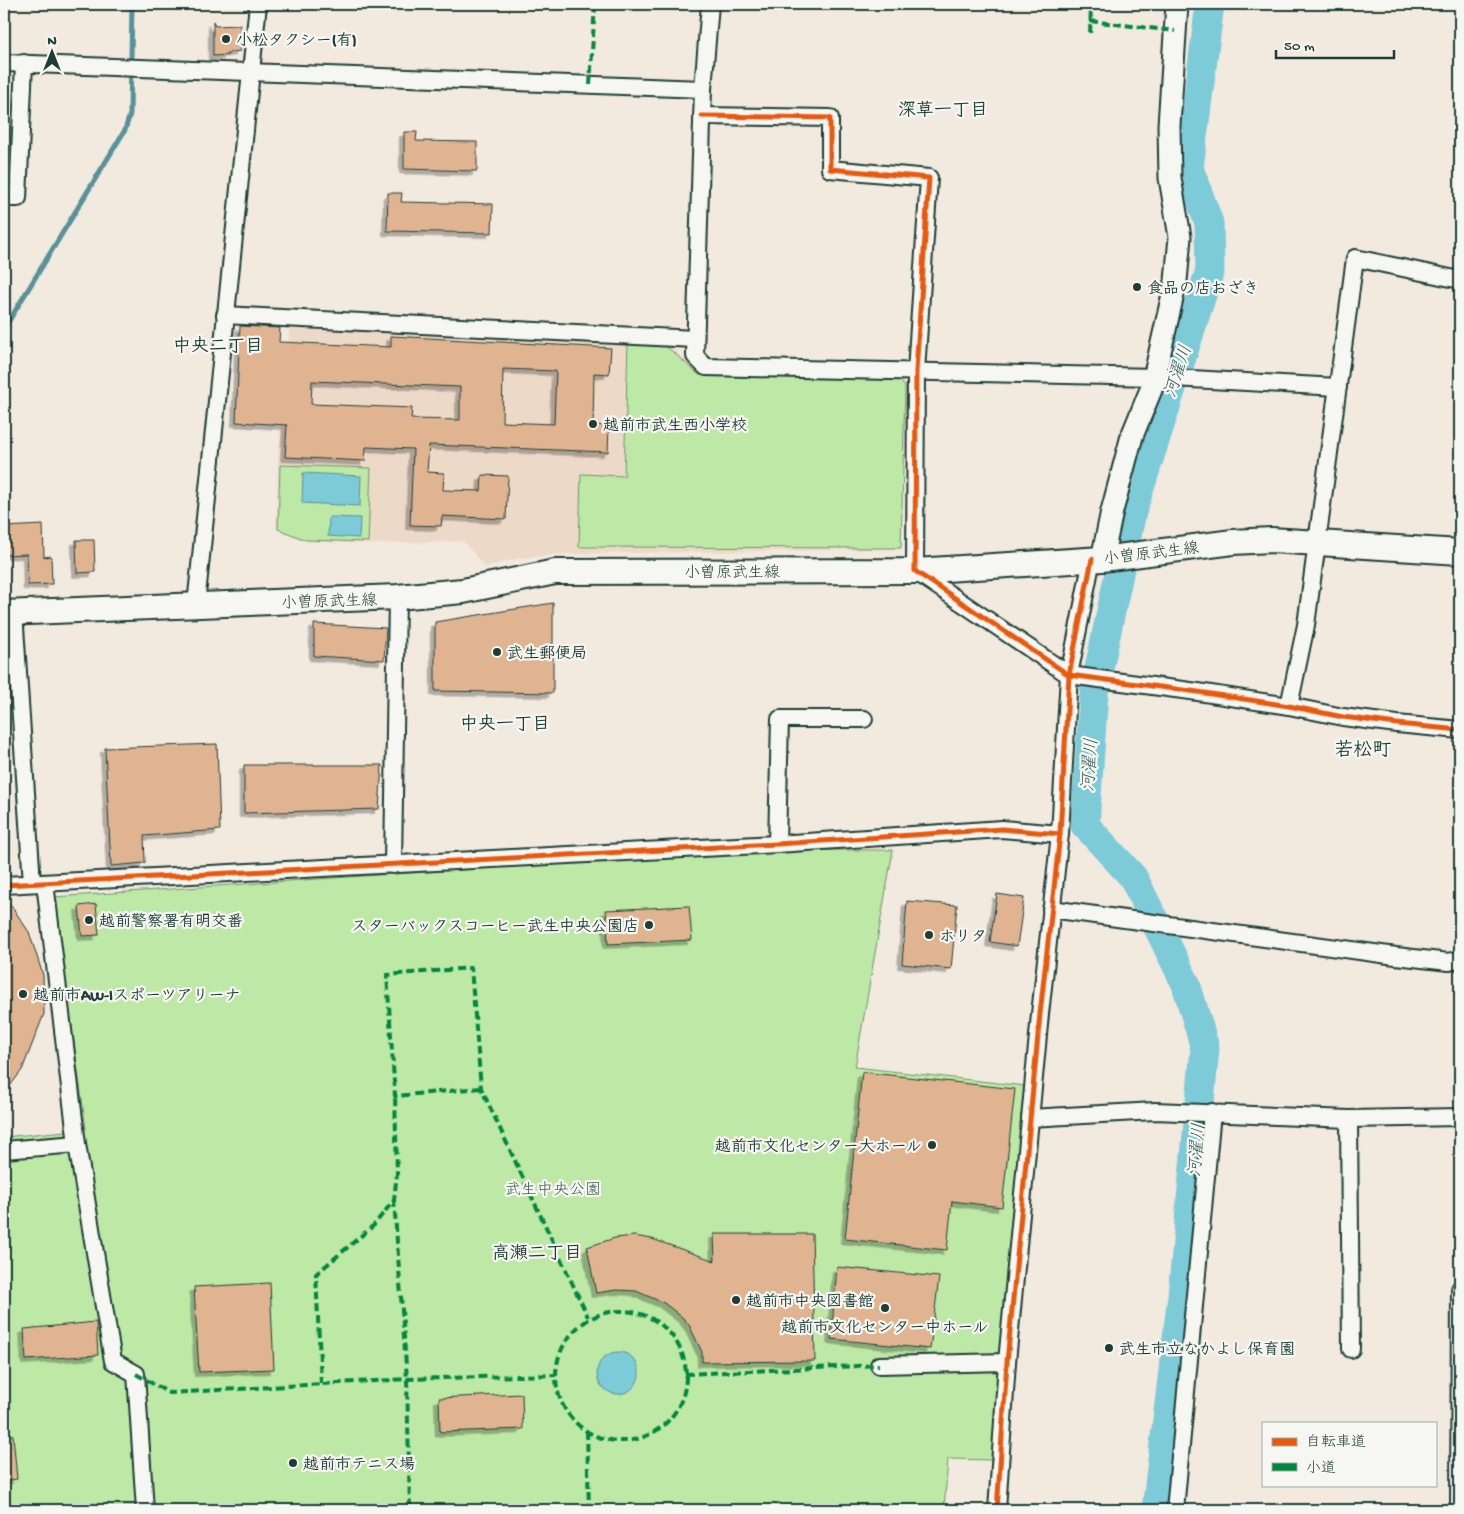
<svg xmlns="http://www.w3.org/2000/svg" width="1464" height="1514" viewBox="0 0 1464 1514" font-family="'Gochi Hand','Klee One',sans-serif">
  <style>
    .built { fill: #edd9c8 }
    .green { fill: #bde8a5; stroke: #6e926c }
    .water { fill: #7dcbd9; stroke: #579297 }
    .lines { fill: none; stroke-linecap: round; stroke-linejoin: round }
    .stream { stroke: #579297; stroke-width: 5 }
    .river { stroke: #7dcbd9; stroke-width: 29 }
    .building { fill: #e1b491; stroke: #1f3d34; fill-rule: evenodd; filter: url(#shadow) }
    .minor-casing { stroke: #1f3d34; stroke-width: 20 }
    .tertiary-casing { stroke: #1f3d34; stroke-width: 25 }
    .secondary-casing { stroke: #1f3d34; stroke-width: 28 }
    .minor { stroke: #f6f6f2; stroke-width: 16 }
    .tertiary { stroke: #f6f6f2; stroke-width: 21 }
    .secondary { stroke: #f6f6f2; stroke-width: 24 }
    .quiet { stroke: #00873e; stroke-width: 4; stroke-dasharray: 8 4; stroke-linecap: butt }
    .cycleway-casing { stroke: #f6f6f2; stroke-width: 8 }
    .cycleway { stroke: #e8590c; stroke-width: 5 }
    .poi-dot { fill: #1f3d34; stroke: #f6f6f2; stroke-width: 2 }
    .labels { text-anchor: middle; stroke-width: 4.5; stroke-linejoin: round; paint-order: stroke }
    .poi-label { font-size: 16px; font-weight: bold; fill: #1f3d34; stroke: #f6f6f2; text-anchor: start }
    .street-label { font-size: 16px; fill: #1f3d34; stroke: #f6f6f2 }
    .park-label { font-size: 16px; fill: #3f5f4b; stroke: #f6f6f2 }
    .neighbourhood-label { font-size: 18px; font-weight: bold; fill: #1f3d34; stroke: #f6f6f2 }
    .water-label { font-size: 18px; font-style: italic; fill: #325955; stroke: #f6f6f2 }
    .quarter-label { font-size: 19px; font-weight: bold; fill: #1f3d34; stroke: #f6f6f2 }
  </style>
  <defs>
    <filter id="shadow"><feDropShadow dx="-4.5" dy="4.5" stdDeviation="0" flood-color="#0004"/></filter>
  </defs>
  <rect width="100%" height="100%" fill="#f2e9df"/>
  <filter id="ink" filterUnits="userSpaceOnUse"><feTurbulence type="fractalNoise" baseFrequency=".02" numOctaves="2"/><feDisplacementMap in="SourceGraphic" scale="10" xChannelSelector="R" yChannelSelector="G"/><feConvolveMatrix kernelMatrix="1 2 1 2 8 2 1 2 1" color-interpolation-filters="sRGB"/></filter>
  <g filter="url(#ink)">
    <polygon class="built" points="290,325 667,343 700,374 899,377 907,385 901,549 563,554 520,558 485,567 463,541 369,544 306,541 276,529 278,464"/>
    <g class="green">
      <polygon points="628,343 666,346 699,375 898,378 905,387 901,548 579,547 581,474 624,476"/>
      <polygon points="280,465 371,468 368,542 306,540 278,529"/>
      <polygon points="781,850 893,850 855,1067 1025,1086 993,1460 948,1459 944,1510 881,1510 880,1508 768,1510 4,1510 4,1137 86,1129 54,897 392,874"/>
    </g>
    <g class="water">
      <polygon points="303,473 361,476 360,506 302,503"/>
      <polygon points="329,517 360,518 359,538 328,536"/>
      <circle cx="618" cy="1373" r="21"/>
    </g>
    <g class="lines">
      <polyline class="stream" points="4,329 125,130 130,114 132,4"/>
      <polyline class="river" points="1156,1510 1182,1296 1205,1048 1186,984 1133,877 1085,825 1094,692 1132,512 1210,270 1209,223 1189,168 1210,4"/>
    </g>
    <g class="building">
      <polygon points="213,21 215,26 240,25 240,51 227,53 228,55 213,56"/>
      <polygon points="404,132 417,132 416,141 477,142 477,171 404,169"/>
      <polygon points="388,193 402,193 401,202 493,204 492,233 387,231"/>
      <path d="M240,326l40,2 -1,14 112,5v-11l220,12 -2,26 -15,-1 -1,52 16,1 -1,26 -179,-7 -2,27 17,1 -1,17 38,1 1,-16 26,1 -2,43 -64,-3 -1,10 -31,-1 3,-76 -47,-2 -1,14 -80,-4 2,-32 -51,-3zM503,369l53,2 -2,53 -52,-2zM312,381l148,6v33l-49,-1 1,-11 -101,-4z"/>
      <polygon points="43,525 44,557 51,556 52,584 28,585 27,554 4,555 4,527"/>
      <polygon points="76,540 94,540 95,572 77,573"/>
      <polygon points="553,603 553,693 435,691 435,622"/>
      <polygon points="314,624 386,628 384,660 314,656"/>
      <polygon points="217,744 220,830 144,836 145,863 111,866 105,748"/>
      <polygon points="244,765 382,765 379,809 244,813"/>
      <polygon points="997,894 1024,898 1017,946 990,942"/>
      <polygon points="4,895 29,932 43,975 44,1014 22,1070 4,1094"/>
      <polygon points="907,901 957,905 951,969 902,964"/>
      <polygon points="96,904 99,935 82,936 79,906"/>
      <polygon points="689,906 692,940 608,944 606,910"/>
      <polygon points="862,1072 1015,1089 1002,1207 952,1201 947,1250 845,1239"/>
      <polygon points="714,1234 812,1234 815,1361 702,1362 702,1352 689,1325 683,1318 664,1303 636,1291 616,1290 596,1293 587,1247 615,1238 634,1236 652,1239 715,1261"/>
      <polygon points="837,1267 939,1277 930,1349 831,1339"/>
      <polygon points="270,1283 274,1369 199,1372 194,1287"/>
      <polygon points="96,1322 98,1355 26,1360 24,1329"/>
      <polygon points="522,1394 523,1429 440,1432 439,1398"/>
      <polygon points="4,1435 13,1435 17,1479 4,1481"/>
    </g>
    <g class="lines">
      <g class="minor-casing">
        <g id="minor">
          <polyline points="710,4 703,89 695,356 706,367 1155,377 1338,387"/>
          <polyline points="4,63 703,89"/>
          <polyline points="702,116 830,118 830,169 929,178 916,371 915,571 1069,675 1198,692 1289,706 1343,717 1397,724 1460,730"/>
          <polyline points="4,198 18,198 24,63"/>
          <polyline points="225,315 695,339"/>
          <polyline points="196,605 258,4"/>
          <polyline points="14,612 32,883"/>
          <polyline points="1289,706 1306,625 1355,258 1460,280"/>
          <polyline points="777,844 780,719 864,719"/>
          <polyline points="393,865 397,597"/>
          <polyline points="45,883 77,1144 113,1361 136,1374 145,1510"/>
          <polyline points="4,885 777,844 1002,829 1060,834"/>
          <polyline points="1051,909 1396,956 1449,962 1460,959"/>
          <polyline points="1030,1118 1155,1111 1349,1119 1460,1117"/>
          <polyline points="1349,1119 1351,1349"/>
          <polyline points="4,1150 77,1144"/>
          <polyline points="879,1365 1007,1362"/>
          <polyline points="997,1510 1007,1362 1040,1014 1060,834 1069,675 1092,559"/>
          <polyline points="1175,1510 1212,1112"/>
          <polyline points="1459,1510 1460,1289"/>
        </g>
      </g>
      <g class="tertiary-casing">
        <polyline id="tertiary" points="1102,559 1112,511 1132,436 1152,387 1176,281 1180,237 1170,178 1169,125 1177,4"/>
      </g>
      <g class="secondary-casing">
        <polyline id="secondary" points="4,613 397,597 463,591 555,572 915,571 1102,559 1233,542 1271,540 1460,552"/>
      </g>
      <use href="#minor" class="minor"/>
      <use href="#tertiary" class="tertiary"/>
      <use href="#secondary" class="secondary"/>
      <g class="quiet">
        <polyline points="1074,4 1091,6 1090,35"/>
        <polyline points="1090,21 1175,31"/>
        <polyline points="590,85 595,4"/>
        <polyline points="481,1088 395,1096 387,975 471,968 481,1088 588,1317"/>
        <polyline points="394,1200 407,1379 410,1510"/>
        <circle cx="621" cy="1376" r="65"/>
        <polyline points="136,1374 169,1393 407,1379 556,1375"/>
        <polyline points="685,1374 879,1365"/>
        <polyline points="321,1384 316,1274 374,1225 394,1200 397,1173 395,1096"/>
        <polyline points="587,1431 589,1510"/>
      </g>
      <g class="cycleway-casing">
        <g id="cycleway">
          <polyline points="702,116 830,118 830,169 929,178 916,371 915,571 1069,675 1198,692 1289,706 1343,717 1397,724 1460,730"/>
          <polyline points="4,885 777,844 1002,829 1060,834"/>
          <polyline points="997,1510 1007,1362 1040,1014 1060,834 1069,675 1092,559"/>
        </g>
      </g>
      <use href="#cycleway" class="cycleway"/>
    </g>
  </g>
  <g class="poi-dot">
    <circle cx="226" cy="39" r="5"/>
    <circle cx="1137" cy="287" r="5"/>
    <circle cx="593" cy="424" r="5"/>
    <circle cx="497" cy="652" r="5"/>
    <circle cx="89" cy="920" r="5"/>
    <circle cx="649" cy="925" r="5"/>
    <circle cx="929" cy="935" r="5"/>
    <circle cx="23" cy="994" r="5"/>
    <circle cx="932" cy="1145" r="5"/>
    <circle cx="736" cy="1300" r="5"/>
    <circle cx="885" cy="1308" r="5"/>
    <circle cx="1109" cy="1348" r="5"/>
    <circle cx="293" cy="1463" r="5"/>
  </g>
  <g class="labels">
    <g class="poi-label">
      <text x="236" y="45">小松タクシー(有)</text>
      <text x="1147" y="293">食品の店おざき</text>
      <text x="603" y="430">越前市武生西小学校</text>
      <text x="507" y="658">武生郵便局</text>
      <text x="99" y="926">越前警察署有明交番</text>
      <text x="639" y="931" text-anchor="end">スターバックスコーヒー武生中央公園店</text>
      <text x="939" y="941">ホリタ</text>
      <text x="33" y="1000">越前市AW-Iスポーツアリーナ</text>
      <text x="922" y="1151" text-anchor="end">越前市文化センター大ホール</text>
      <text x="746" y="1306">越前市中央図書館</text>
      <text x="885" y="1332" text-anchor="middle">越前市文化センター中ホール</text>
      <text x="1119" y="1354">武生市立なかよし保育園</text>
      <text x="303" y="1469">越前市テニス場</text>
    </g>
    <g class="street-label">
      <text transform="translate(1151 552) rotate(-7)" y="6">小曽原武生線</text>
      <text x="732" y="577">小曽原武生線</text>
      <text transform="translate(329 600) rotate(-2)" y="6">小曽原武生線</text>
    </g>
    <g class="park-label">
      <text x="553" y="1194">武生中央公園</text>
    </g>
    <g class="neighbourhood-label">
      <text x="943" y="115">深草一丁目</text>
      <text x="218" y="351">中央二丁目</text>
      <text x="505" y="729">中央一丁目</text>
      <text x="537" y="1258">高瀬二丁目</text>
    </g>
    <g class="water-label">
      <text transform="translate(1177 371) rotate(-72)" y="6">河濯川</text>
      <text transform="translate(1089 765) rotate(-86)" y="6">河濯川</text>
      <text transform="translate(1196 1150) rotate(-85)" y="6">河濯川</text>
    </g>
    <g class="quarter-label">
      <text x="1363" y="755">若松町</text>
    </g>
  </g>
  <rect width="1464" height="1514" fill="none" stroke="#f6f6f2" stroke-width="20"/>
  <rect x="10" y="10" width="1444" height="1494" fill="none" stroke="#1f3d34" stroke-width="2" filter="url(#ink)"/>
  <rect x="1262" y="1422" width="175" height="65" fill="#f6f6f2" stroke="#a0aca6"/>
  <rect x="1272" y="1438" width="25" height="8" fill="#e8590c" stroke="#a0aca6"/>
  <text x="1306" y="1446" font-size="15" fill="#1f3d34">自転車道</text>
  <rect x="1272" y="1463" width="25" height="8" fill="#00873e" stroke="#a0aca6"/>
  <text x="1306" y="1472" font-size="15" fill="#1f3d34">小道</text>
  <g transform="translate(52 52)" stroke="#f6f6f2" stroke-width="4" paint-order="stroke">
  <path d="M0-4L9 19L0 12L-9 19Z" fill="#1f3d34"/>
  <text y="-8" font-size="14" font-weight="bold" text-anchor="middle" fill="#1f3d34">N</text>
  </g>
  <path d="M1276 50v8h118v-8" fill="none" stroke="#1f3d34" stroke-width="2.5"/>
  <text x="1284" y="50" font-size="15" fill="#1f3d34" stroke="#f6f6f2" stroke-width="4" paint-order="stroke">50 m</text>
</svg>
